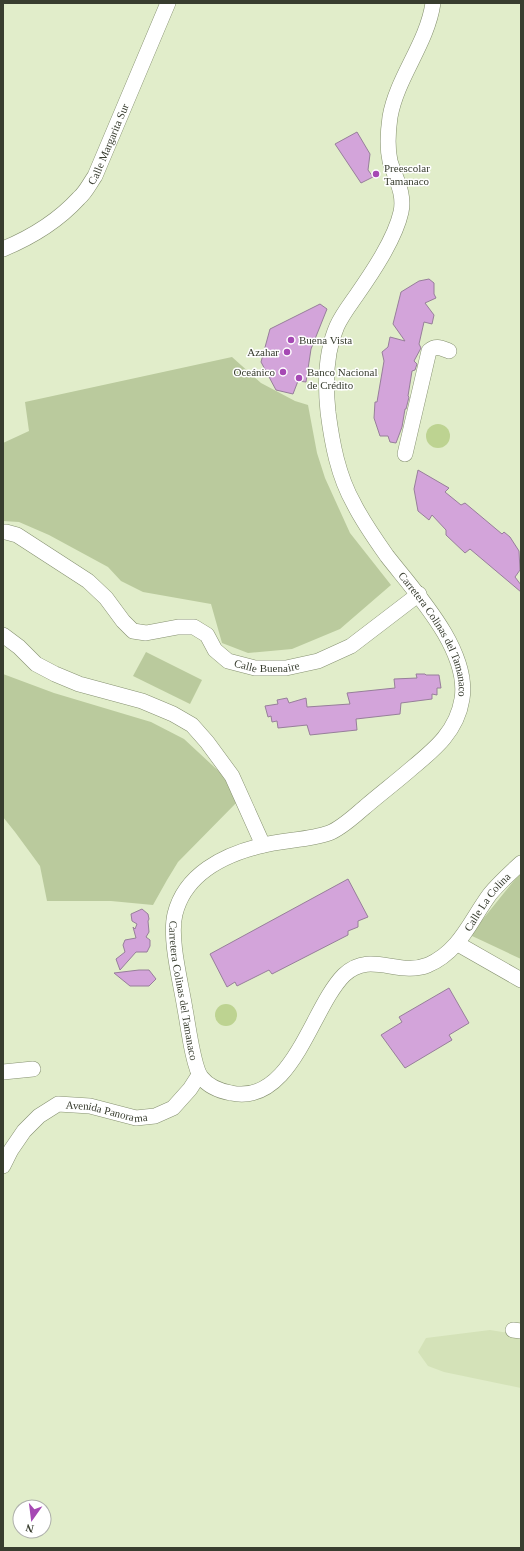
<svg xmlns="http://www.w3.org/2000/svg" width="524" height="1551" viewBox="0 0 524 1551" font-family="'Times New Roman',serif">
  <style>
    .built { fill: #d4e2b8 }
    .green { fill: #baca9d }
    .water { fill: #bdd391 }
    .building { fill: #d3a4da; stroke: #977f9a }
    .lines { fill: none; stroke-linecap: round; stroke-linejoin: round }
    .minor-casing { stroke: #869171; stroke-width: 16 }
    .minor { stroke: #fff; stroke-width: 15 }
    .poi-dot { fill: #a649b4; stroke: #fff; stroke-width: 1.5 }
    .labels { text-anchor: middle; stroke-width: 3; stroke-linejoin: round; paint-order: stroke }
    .street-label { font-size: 11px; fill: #383d2f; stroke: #fff }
    .poi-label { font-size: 11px; fill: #383d2f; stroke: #fff; text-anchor: start }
  </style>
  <rect width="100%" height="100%" fill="#e1edca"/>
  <polygon class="built" points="490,1330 521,1335 521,1388 444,1372 428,1366 418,1352 426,1338"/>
  <g class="green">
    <polygon points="232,357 261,383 295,401 308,405 317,453 325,478 350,533 391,585 340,629 292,649 248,653 222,643 211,604 143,592 121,581 108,567 49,535 19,522 3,521 3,443 29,431 25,402"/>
    <polygon points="146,652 202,680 190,704 133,676"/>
    <polygon points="3,674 54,693 151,722 184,739 225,777 239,800 178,862 167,880 153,905 111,901 47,901 40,866 15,832 3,817"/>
    <polygon points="521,872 521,959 470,935"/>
  </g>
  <g class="water">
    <circle cx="438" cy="436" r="12"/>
    <circle cx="226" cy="1015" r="11"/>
  </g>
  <g class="building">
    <polygon points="357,132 370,154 368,170 373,177 361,183 335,144"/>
    <polygon points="429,279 434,283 434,294 436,298 425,303 434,315 432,324 424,322 419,344 421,348 414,361 417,364 415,370 412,371 408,396 409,397 406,409 405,409 402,427 396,443 390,442 388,436 380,436 374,418 375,402 377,402 384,361 382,352 388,347 390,337 405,341 393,324 401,292 419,281"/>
    <polygon points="320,304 327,309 311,349 306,382 298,381 293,394 276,390 261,362 270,329"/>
    <polygon points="418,470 449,488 445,492 461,505 465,503 502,534 504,532 510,537 519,551 520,570 515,577 521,585 521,592 470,549 465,553 446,535 446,530 432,515 429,520 418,511 414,489"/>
    <polygon points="416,674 425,674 426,675 439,675 441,688 437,688 437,695 432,694 432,699 401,703 400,714 356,719 357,730 310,735 307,725 278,728 277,721 272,722 271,716 268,717 265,706 278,704 277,700 287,698 289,703 306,698 307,707 350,704 347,693 395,688 394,679 417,678"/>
    <polygon points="348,879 368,917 358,921 358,927 348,931 348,935 272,974 269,970 237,986 235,982 227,987 210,954"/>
    <polygon points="142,909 148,914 149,919 148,921 149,932 146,937 150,940 150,946 147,952 136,952 120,970 116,959 125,952 123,945 125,940 136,938 133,927 135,929 137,924 132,921 131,914"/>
    <polygon points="139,970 149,970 156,979 149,986 130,986 114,973"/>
    <polygon points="449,988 469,1023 449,1035 452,1040 405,1068 381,1035 402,1022 399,1017"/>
  </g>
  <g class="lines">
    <g class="minor-casing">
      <g id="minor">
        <path id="s1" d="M433,3c-6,41 -36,74 -43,114 -2,14 -3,30 0,44 5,17 15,32 11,51 -6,27 -29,61 -45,84 -7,10 -14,19 -19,30 -12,27 -12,57 -9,86 4,31 10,64 26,92 9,18 21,35 33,52 28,36 83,94 75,143 -5,32 -27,50 -50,69 -16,14 -32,26 -47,39 -11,9 -23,21 -36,26 -19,7 -48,7 -69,13 -36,9 -75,28 -85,68 -6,25 6,69 10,95 3,15 8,57 16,68 7,9 19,14 30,16 61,13 80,-85 113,-118 26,-25 54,2 84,-10 32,-14 42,-44 62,-71 9,-11 20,-21 31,-31"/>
        <path id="s2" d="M3,249c29,-12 55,-28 76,-51 7,-6 11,-15 16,-22l73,-173"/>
        <path d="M405,454l24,-103c7,-6 12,-3 20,0"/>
        <path id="s3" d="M3,532h3l11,3 71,46 18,17 17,23 10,10 13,2 32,-6h16l13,8 8,15 13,11 27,7h31l32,-7 33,-15 68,-52"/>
        <polyline points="3,635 19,647 36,664 55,674 79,684 142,701 173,714 192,725 207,742 232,776 263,845"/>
        <polyline points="458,944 521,980"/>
        <polyline points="3,1072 33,1069"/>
        <path id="s4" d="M3,1166l8,-16 13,-19 15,-15 19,-12 32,2 46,12 19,-2 18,-8 17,-19 9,-14"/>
        <polyline points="513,1330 521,1331"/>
      </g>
    </g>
    <use href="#minor" class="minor"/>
  </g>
  <g class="poi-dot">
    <circle cx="376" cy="174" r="4"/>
    <circle cx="291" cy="340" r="4"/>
    <circle cx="287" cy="352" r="4"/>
    <circle cx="283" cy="372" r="4"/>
    <circle cx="299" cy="378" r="4"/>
  </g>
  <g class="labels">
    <g class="street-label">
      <text dy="4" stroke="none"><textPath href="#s2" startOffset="154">Calle Margarita Sur</textPath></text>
      <text dy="4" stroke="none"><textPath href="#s1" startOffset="689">Carretera Colinas del Tamanaco</textPath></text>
      <text dy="4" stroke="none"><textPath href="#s3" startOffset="317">Calle Buenaire</textPath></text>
      <text dy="4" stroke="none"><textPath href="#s1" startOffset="1690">Calle La Colina</textPath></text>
      <text dy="4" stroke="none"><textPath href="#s1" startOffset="1217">Carretera Colinas del Tamanaco</textPath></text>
      <text dy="4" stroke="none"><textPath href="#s4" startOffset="134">Avenida Panorama</textPath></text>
    </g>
    <g class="poi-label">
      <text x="384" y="172">Preescolar<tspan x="384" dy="13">Tamanaco</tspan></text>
      <text x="299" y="344">Buena Vista</text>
      <text x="279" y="356" text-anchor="end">Azahar</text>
      <text x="275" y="376" text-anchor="end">Oceánico</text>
      <text x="307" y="376">Banco Nacional<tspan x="307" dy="13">de Crédito</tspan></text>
    </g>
  </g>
  <rect width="524" height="1551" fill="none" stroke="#383d2f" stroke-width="8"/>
  <g transform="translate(32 1519) rotate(194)"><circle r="19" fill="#ffffff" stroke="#afb1ac"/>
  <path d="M0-3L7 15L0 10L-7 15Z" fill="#a649b4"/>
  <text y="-6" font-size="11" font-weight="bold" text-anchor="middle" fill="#383d2f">N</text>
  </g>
</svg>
